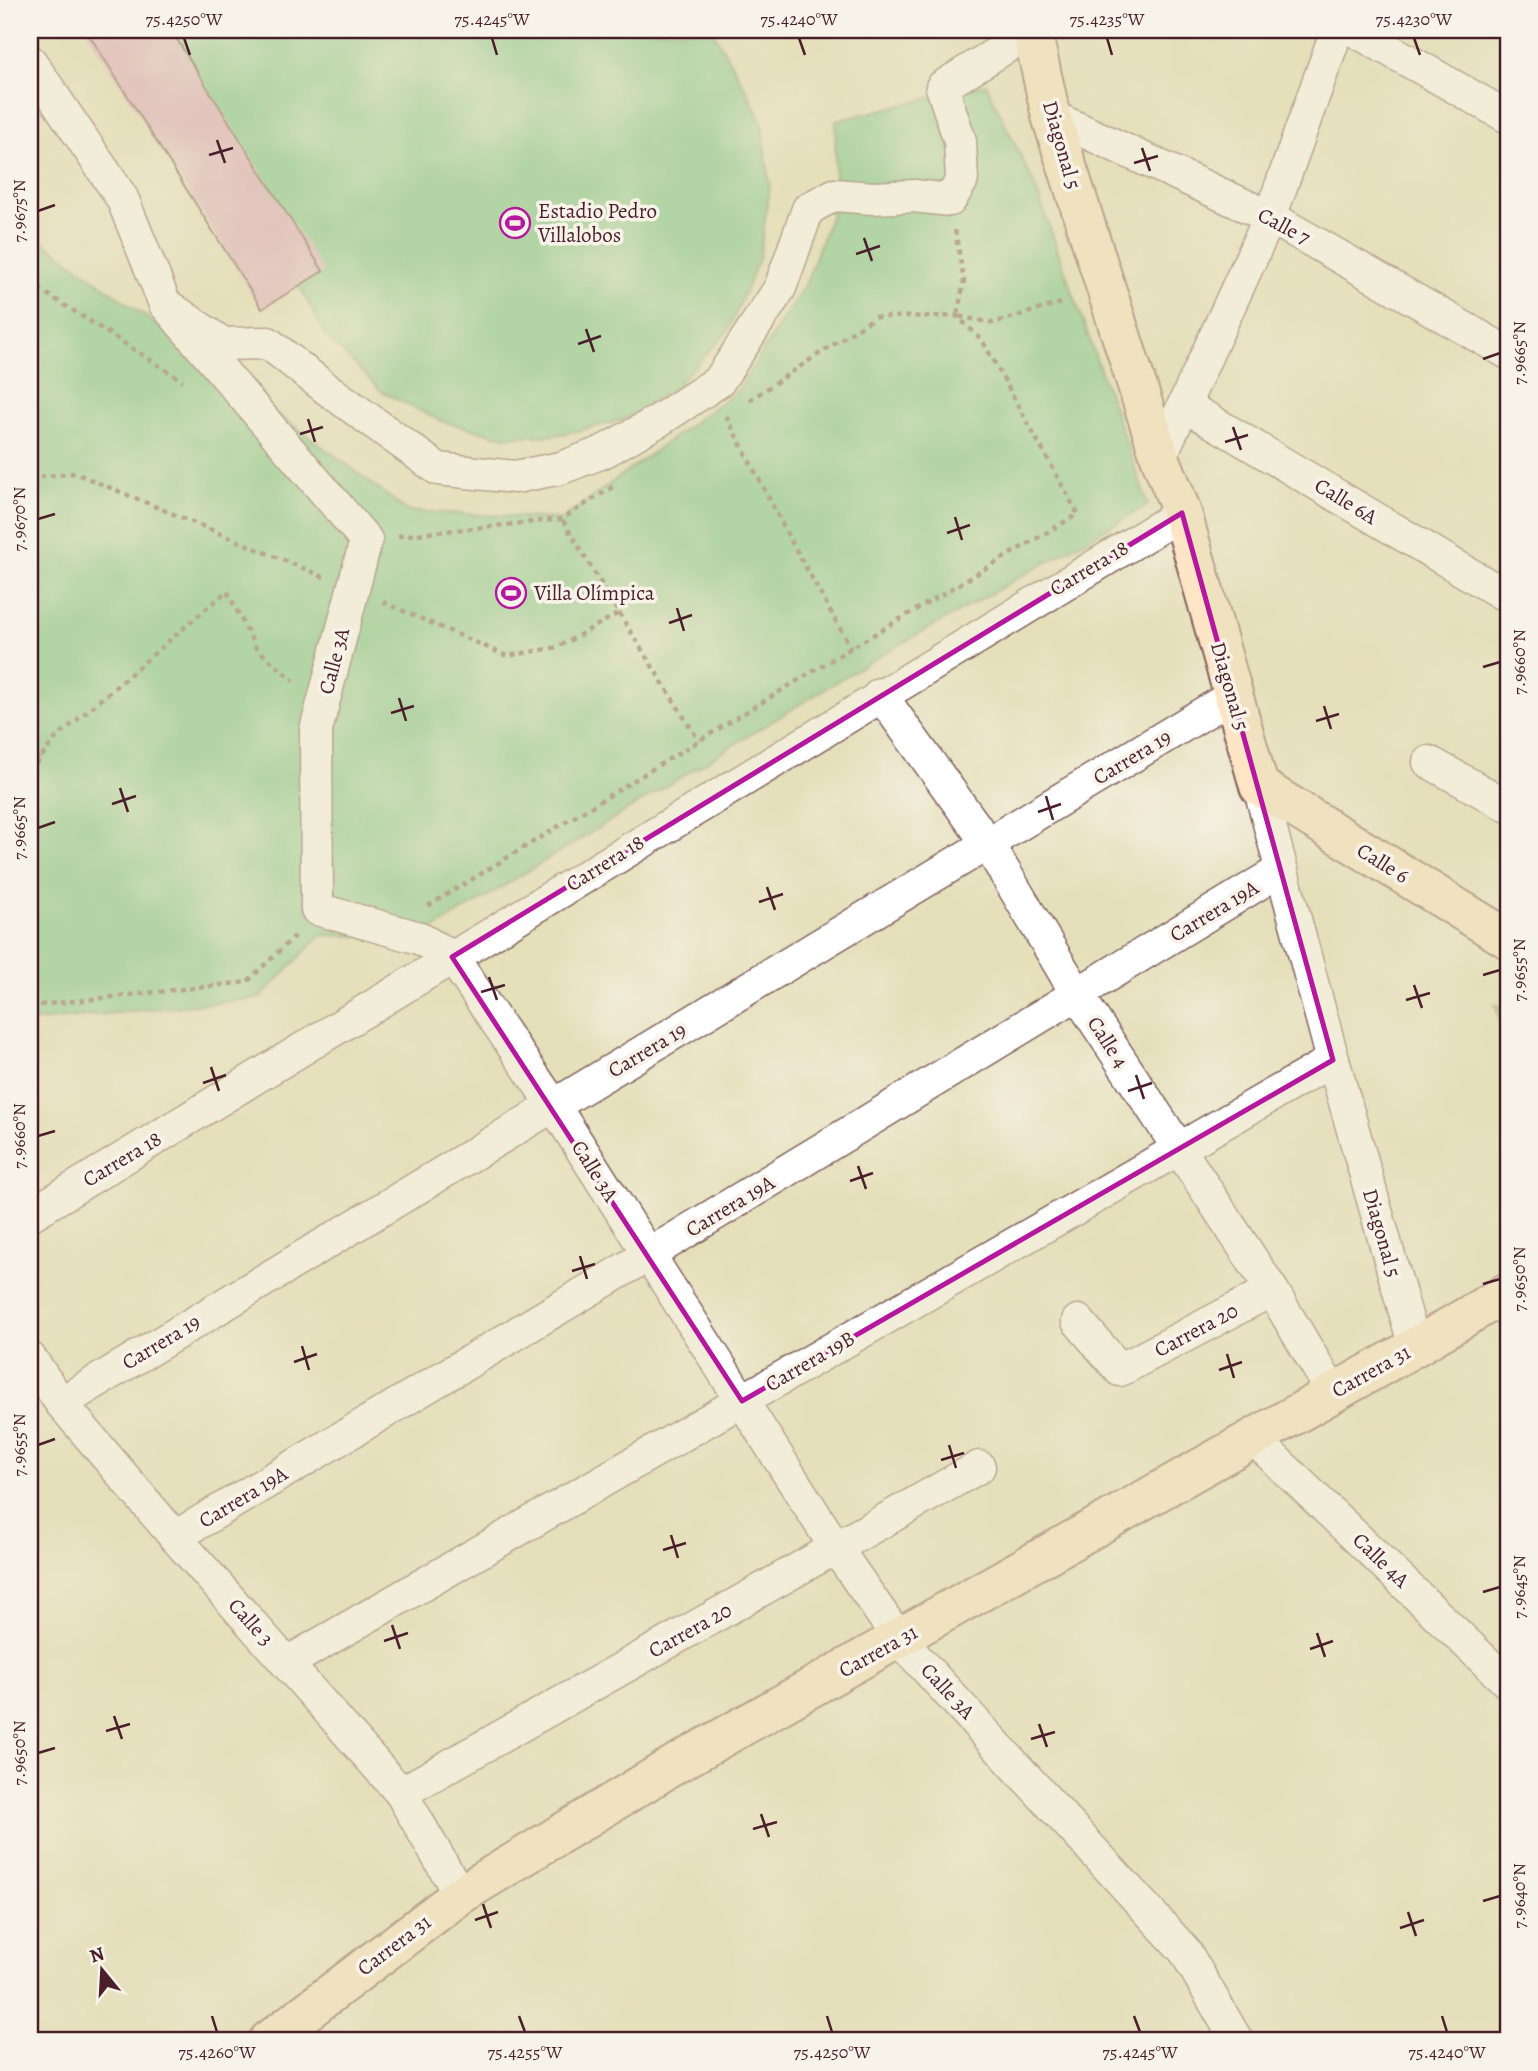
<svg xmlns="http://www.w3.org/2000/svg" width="1538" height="2071" viewBox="0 0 1538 2071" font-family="Alegreya,serif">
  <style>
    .green { fill: #75c789; stroke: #60735a; stroke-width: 2 }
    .building { fill: #dea6c2 }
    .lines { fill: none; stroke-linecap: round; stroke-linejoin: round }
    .street-casing { stroke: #80625d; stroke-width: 35 }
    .secondary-casing { stroke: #80625d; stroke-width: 42 }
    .path { stroke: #80625d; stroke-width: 4.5; stroke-dasharray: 5 5; stroke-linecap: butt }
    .street { stroke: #fff; stroke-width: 32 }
    .secondary { stroke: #fde5c5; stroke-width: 38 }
    .marked { fill: none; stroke: #b5179e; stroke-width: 5; stroke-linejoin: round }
    .ticks { fill: none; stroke: #4a1f2b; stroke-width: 2.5 }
    .labels { text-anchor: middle; stroke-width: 7; stroke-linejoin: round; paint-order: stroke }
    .street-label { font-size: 21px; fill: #4a1f2b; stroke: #f7f3e8 }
    .poi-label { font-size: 21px; fill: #4a1f2b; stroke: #f7f3e8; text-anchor: start }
    .neatline { fill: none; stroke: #4a1f2b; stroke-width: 2.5 }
    .ticks-label { font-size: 18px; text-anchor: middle; fill: #4a1f2b }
  </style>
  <rect width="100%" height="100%" fill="#f7f3e8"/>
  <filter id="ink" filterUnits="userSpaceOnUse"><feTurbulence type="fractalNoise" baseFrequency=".0143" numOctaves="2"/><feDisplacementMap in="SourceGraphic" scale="14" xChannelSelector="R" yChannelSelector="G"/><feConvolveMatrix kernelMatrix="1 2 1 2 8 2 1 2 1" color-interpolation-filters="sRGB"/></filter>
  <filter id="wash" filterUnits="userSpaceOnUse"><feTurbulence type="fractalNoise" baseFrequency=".00686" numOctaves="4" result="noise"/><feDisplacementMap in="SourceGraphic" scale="28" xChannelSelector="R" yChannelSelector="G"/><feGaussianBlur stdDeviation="1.57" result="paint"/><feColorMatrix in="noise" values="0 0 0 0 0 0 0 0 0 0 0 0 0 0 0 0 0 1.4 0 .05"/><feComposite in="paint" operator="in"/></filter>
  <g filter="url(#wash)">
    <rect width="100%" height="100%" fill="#e5dfba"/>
    <g class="green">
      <polygon points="163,30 712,30 749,95 762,124 770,187 759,259 728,331 675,387 624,420 558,435 504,437 441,421 382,392 326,336"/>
      <polygon points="986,84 1035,186 1148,505 862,666 419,938 321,935 260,998 30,1022 30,232 342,461 407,511 562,519 738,390 806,283 834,207 836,121"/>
      <polygon points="1495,1004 1508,1011 1508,1049"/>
    </g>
    <g id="blocks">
      <polygon class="building" points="86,30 171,30 323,271 262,309"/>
    </g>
  </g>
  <g filter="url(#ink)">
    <use href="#blocks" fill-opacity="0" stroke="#80625d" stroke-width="2"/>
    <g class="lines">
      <g class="street-casing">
        <g id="street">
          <polyline points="1354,30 1508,117"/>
          <polyline points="30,61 122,198 165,304 223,344 268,343 327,389 438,469 515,477 561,468 603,452 658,421 719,381 780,288 808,209 834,195 873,198 914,196 950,200 962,180 960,141 942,87 1032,31"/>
          <polyline points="1051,116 1270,217 1508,353"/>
          <polyline points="165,304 366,540 316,730 317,909 419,938 452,957 554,1106 836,1548 899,1639 1185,1951 1237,2041"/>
          <polyline points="1184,405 1508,597"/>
          <polyline points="1160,457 1270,217 1337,30"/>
          <polyline points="880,694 988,844 1077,994 1272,1290 1333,1393"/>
          <polyline points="1429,762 1508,806"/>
          <polyline points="1259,786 1333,1060 1415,1347"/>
          <polyline points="30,1215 1182,513"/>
          <polyline points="1078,1321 1120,1370 1272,1290"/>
          <polyline points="30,1358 61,1403 175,1537 401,1793 460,1895"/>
          <polyline points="61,1403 1232,696"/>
          <polyline points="1253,1438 1508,1683"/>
          <polyline points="175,1537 648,1255 1281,870"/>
          <polyline points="287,1663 1333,1060"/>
          <polyline points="401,1793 979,1467"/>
        </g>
      </g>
      <g class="secondary-casing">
        <g id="secondary">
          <polyline points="1032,30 1051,116 1160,457 1182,513 1259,786 1508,939"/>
          <polyline points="268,2041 460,1895 674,1765 1415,1347 1508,1292"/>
        </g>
      </g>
      <g class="path">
        <polyline points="955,230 964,281 957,316 993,323 1061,303"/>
        <polyline points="30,283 183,381"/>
        <polyline points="726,416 790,539 851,648"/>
        <polyline points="30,478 75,473 324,577"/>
        <polyline points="398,536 562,519 614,486"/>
        <polyline points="383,602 507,656 558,647 619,613 562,519"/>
        <polyline points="619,613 699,741"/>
        <polyline points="30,747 39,760 56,738 227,591 256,648 294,681"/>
        <polyline points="30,772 39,760"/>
        <polyline points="428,906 851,648 1078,514 982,340 957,316 875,317 748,401"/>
        <polyline points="30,1006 247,982 298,933"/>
      </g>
      <use href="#street" class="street"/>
      <use href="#secondary" class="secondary"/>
    </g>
  </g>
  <path d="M0 0H1538V2071H0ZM1182,513l151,547 -591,341 -290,-444z" fill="#e5dfba" fill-opacity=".55" fill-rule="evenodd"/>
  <path class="marked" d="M1182,513l151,547 -591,341 -290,-444z"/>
  <path class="ticks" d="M184,38l6,17M492,38l5,17M799,38l6,17M1107,38l5,17M1414,38l6,17M217,140l8,23M1142,148l8,23M209,155l24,-7M1134,163l24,-7M38,211l17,-6M864,238l8,23M856,254l24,-8M586,329l8,23M578,344l23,-8M1483,359l17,-6M308,419l7,23M1233,427l8,23M300,434l23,-7M1225,442l23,-7M955,517l7,23M38,519l17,-5M947,533l23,-8M677,608l7,23M669,623l23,-8M1483,667l17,-5M399,698l7,23M1324,706l7,23M391,713l23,-7M1316,721l23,-7M120,788l8,24M1046,796l7,24M112,804l24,-8M1038,812l23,-8M38,828l17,-6M767,887l8,23M759,902l24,-8M1483,975l17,-5M489,977l8,23M1414,985l8,23M481,992l24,-7M1406,1000l24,-7M211,1067l8,24M1136,1075l8,24M203,1083l23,-8M1128,1091l24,-8M38,1136l17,-5M858,1166l8,23M850,1181l23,-8M580,1256l7,23M572,1271l23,-7M1483,1284l17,-5M302,1346l7,24M1227,1354l7,24M294,1362l23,-8M1219,1370l23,-8M38,1445l17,-6M949,1445l7,23M941,1460l23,-7M671,1535l7,23M663,1550l23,-7M1483,1592l17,-5M392,1625l8,24M1317,1633l8,24M384,1641l24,-8M1310,1649l23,-8M114,1716l8,23M1039,1724l8,23M106,1731l24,-7M1031,1739l24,-7M38,1753l17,-5M761,1814l8,23M753,1829l24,-7M1483,1901l17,-5M483,1904l8,24M1408,1912l8,24M475,1920l23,-8M1400,1928l24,-8M212,2016l5,16M519,2016l6,16M827,2016l5,16M1134,2016l6,16M1442,2016l5,16"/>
  <defs>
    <g id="stadium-ring" transform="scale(1.575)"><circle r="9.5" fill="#f7f3e8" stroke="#b5179e" stroke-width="1.5"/><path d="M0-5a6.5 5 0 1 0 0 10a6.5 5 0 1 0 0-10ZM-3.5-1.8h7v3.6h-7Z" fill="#b5179e"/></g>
  </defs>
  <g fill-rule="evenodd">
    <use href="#stadium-ring" x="515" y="223"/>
    <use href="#stadium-ring" x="511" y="593"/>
  </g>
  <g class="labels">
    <g class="street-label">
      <text transform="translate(1062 145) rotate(74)" y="7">Diagonal 5</text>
      <text transform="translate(1284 226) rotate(28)" y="7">Calle 7</text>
      <text transform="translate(1346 501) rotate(31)" y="7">Calle 6A</text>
      <text transform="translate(1089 568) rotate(-31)" y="7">Carrera 18</text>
      <text transform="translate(334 661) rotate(-75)" y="7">Calle 3A</text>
      <text transform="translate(1230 686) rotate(74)" y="7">Diagonal 5</text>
      <text transform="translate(1132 757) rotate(-31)" y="7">Carrera 19</text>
      <text transform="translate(605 863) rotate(-32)" y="7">Carrera 18</text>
      <text transform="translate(1383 863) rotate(32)" y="7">Calle 6</text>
      <text transform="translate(1214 911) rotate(-31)" y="7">Carrera 19A</text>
      <text transform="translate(1108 1042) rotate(57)" y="7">Calle 4</text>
      <text transform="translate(647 1050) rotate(-31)" y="7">Carrera 19</text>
      <text transform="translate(122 1159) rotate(-31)" y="7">Carrera 18</text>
      <text transform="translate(595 1171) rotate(58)" y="7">Calle 3A</text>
      <text transform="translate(730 1206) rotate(-31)" y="7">Carrera 19A</text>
      <text transform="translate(1382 1233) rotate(74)" y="7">Diagonal 5</text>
      <text transform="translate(1196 1330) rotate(-28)" y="7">Carrera 20</text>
      <text transform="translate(161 1342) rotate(-31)" y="7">Carrera 19</text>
      <text transform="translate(810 1361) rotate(-30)" y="7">Carrera 19B</text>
      <text transform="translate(1371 1371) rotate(-29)" y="7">Carrera 31</text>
      <text transform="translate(243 1497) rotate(-31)" y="7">Carrera 19A</text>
      <text transform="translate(1381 1560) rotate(44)" y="7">Calle 4A</text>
      <text transform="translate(251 1622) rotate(48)" y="7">Calle 3</text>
      <text transform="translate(690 1630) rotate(-29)" y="7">Carrera 20</text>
      <text transform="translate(878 1651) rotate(-29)" y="7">Carrera 31</text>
      <text transform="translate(948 1691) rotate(47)" y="7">Calle 3A</text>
      <text transform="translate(394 1945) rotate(-37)" y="7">Carrera 31</text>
    </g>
    <g class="poi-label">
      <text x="538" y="218">Estadio Pedro<tspan x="538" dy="24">Villalobos</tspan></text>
      <text x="534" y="600">Villa Olímpica</text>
    </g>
  </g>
  <rect width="1538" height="2071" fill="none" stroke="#f7f3e8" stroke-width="77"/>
  <g transform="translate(102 1970) rotate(342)" stroke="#f7f3e8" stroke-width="5" paint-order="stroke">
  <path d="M0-5L12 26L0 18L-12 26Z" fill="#4a1f2b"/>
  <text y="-10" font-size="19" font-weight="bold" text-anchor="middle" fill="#4a1f2b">N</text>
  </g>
  <rect x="38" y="38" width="1462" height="1994" class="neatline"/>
  <g class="ticks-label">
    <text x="184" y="25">75.4250°W</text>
    <text x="492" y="25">75.4245°W</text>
    <text x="799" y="25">75.4240°W</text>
    <text x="1107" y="25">75.4235°W</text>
    <text x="1414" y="25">75.4230°W</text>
    <text transform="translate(19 211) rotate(-90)" y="6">7.9675°N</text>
    <text transform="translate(1519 353) rotate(-90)" y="6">7.9665°N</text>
    <text transform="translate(19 519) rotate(-90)" y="6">7.9670°N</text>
    <text transform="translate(1519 662) rotate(-90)" y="6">7.9660°N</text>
    <text transform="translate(19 828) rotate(-90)" y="6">7.9665°N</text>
    <text transform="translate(1519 970) rotate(-90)" y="6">7.9655°N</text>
    <text transform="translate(19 1136) rotate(-90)" y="6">7.9660°N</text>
    <text transform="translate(1519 1279) rotate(-90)" y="6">7.9650°N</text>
    <text transform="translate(19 1445) rotate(-90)" y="6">7.9655°N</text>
    <text transform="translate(1519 1587) rotate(-90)" y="6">7.9645°N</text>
    <text transform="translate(19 1753) rotate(-90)" y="6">7.9650°N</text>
    <text transform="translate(1519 1896) rotate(-90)" y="6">7.9640°N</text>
    <text x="217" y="2058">75.4260°W</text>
    <text x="525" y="2058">75.4255°W</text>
    <text x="832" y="2058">75.4250°W</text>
    <text x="1140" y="2058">75.4245°W</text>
    <text x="1447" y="2058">75.4240°W</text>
  </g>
</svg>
